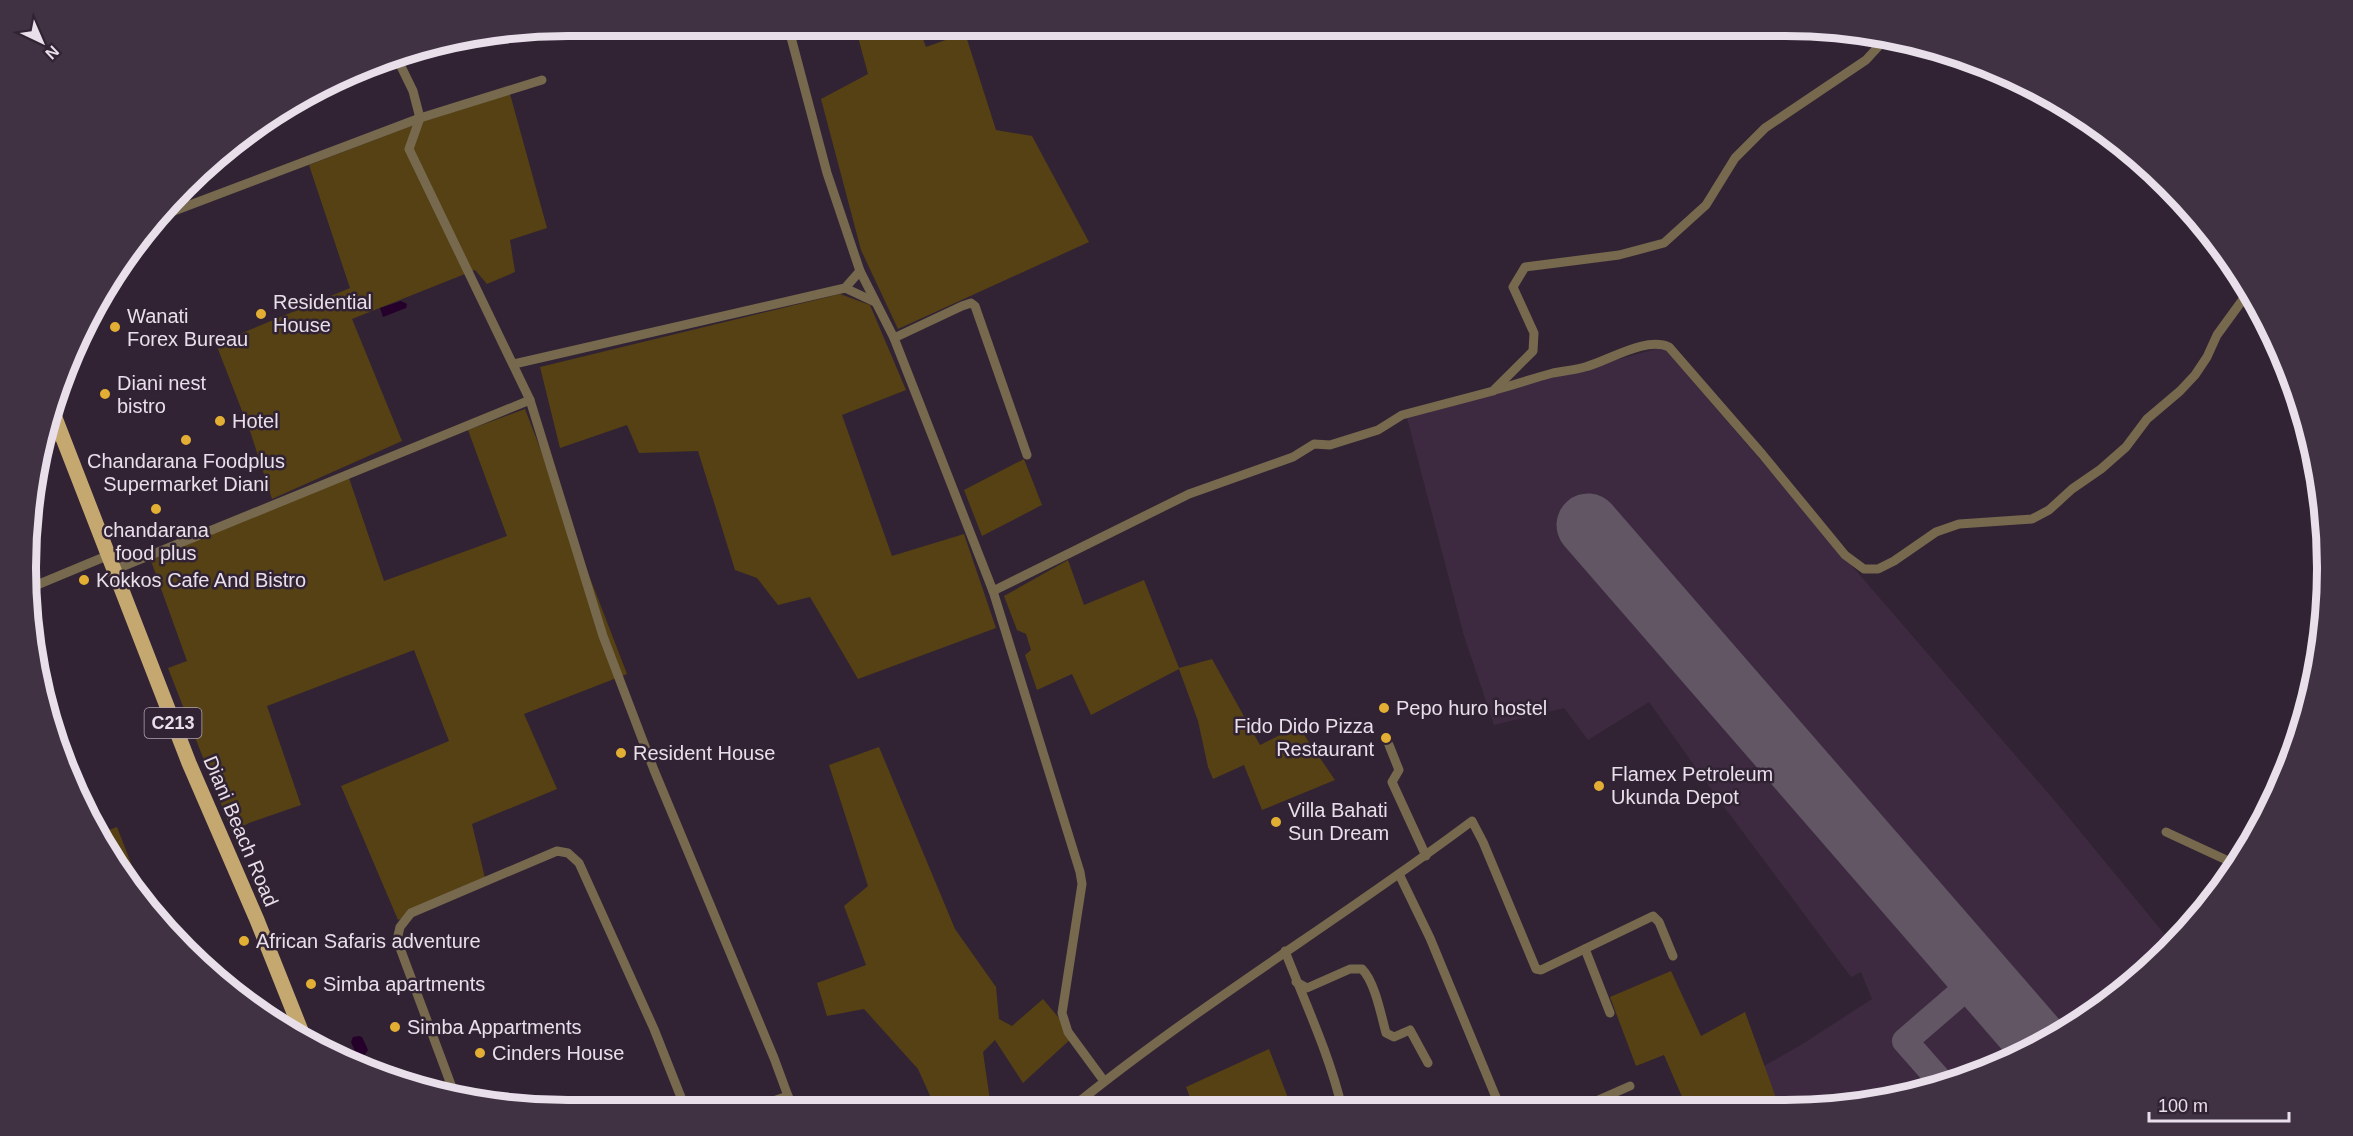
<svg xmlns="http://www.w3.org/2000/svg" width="2353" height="1136" viewBox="0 0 2353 1136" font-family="Arial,sans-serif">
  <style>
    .built { fill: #3d2a40 }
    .green { fill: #554114 }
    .water { fill: #24002a }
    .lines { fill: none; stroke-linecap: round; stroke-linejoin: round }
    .taxiway { stroke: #625564; stroke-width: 26 }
    .runway { stroke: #625564; stroke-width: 63 }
    .street { stroke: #76694e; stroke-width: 9 }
    .primary { stroke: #c4a870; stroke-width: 15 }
    .poi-dot { fill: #e2af34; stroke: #312333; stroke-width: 2 }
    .labels { text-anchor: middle; stroke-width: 5; stroke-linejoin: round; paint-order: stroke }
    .shield { fill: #312333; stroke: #b1a7b3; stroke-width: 1.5 }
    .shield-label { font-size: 18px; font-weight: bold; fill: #e8dfea }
    .poi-label { font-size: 20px; fill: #e8dfea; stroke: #312333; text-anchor: start }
    .street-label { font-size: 20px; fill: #e8dfea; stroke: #312333 }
    .rim { fill: none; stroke: #e8dfea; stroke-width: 8 }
  </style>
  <rect width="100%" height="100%" fill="#312333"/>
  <polygon class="built" points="1663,347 2060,807 2171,942 2115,999 1992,1069 1856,1106 1779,1106 1764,1066 1801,1045 1872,999 1861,972 1851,977 1719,800 1649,702 1588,740 1564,708 1494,725 1464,636 1407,418"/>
  <g class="green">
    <polygon points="855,26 918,26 926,47 965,33 996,130 1032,136 1089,242 898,329 861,250 821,99 868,74"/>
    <polygon points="510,94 547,228 510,240 515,272 487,284 475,270 352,319 402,441 272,499 251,434 216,344 350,288 309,165 437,116"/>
    <polygon points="840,294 870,305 906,390 842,415 892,556 964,534 996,628 858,679 810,597 778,605 757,578 735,570 698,451 639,453 627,425 560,448 540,367"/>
    <polygon points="525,409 627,674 524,714 557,789 472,824 486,882 398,920 341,786 449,741 414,650 267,706 301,805 249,823 232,832 168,668 187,661 150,558 349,478 384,581 507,536 468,430"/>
    <polygon points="1024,459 1042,505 982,536 964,490"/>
    <polygon points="1068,560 1084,605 1144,580 1179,668 1212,659 1260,745 1298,726 1335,780 1262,810 1244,765 1213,779 1208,767 1198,721 1179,669 1091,715 1072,674 1037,690 1025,655 1031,650 1026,634 1017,630 1004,596"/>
    <polygon points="879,747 955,929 996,987 999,1019 1012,1026 1043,999 1074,1036 1023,1083 995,1040 983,1052 991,1107 983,1109 936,1109 918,1069 864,1009 827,1016 817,983 866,965 844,906 868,886 829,765"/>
    <polygon points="117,827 134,871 123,875 98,834"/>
    <polygon points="1671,971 1701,1036 1745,1012 1779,1106 1686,1106 1664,1055 1636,1066 1610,997"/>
    <polygon points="1269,1049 1292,1108 1194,1108 1186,1087"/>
  </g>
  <g class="water">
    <polygon points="401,301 407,304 406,308 383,317 380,308"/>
    <polygon points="359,1036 362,1037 368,1050 364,1056 358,1058 351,1042 353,1037"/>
  </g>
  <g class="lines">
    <polyline class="taxiway" points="1942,1083 1905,1041 1979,977"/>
    <polyline class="runway" points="1588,525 2038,1043"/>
    <g class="street">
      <polyline points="395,54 413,91 420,118 409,149 530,400 603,636 654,770 774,1058 788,1096"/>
      <polyline points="166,214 420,118 542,80"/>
      <polyline points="860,271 894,338 993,591 1080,872 1082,884 1062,1013 1068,1032 1104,1081"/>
      <polyline points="845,288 875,302"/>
      <polyline points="894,338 962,306 971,303 975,306 1027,455"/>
      <polyline points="514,364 845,288 860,271 827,173 788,26"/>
      <path d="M1495,390c19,-5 39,-12 58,-17 11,-2 22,-3 32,-6 23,-6 61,-31 84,-20l93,107 83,101 19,14h14l16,-8 42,-29 23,-8 73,-5 17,-9 23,-21 29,-20 25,-22 21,-28 33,-28 15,-16 12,-18 10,-22 32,-44"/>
      <polyline points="42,443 61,435"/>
      <polyline points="114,570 530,400"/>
      <polyline points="32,587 109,555"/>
      <polyline points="993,591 1189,494 1293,457 1314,444 1330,445 1378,430 1402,415 1493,391 1533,351 1534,333 1513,287 1525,267 1619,255 1664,243 1706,205 1735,158 1765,128 1866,60 1888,36"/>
      <polyline points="1389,745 1399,770 1392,782 1426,856"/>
      <polyline points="2166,832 2235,864"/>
      <polyline points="1399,874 1430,938 1500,1107"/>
      <polyline points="1585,949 1610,1013"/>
      <path d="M1285,951c20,52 44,102 57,157"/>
      <path d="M1296,982l11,6 43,-19h12c13,13 19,46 24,64l8,4 16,-7 18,33"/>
      <polyline points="456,1098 397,940 400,927 411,913 557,851 568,853 579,863 654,1029 686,1110"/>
      <polyline points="1564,1107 1596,1101 1630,1086"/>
      <path d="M1070,1109c128,-104 270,-189 402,-288l11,21 53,127 5,1 112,-54 6,6 14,34"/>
      <polyline points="747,1110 788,1096 793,1110"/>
    </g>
    <polyline class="primary" points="52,410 189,763 257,920 302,1033"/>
  </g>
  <g class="poi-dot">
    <circle cx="261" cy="314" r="6"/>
    <circle cx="115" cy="327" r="6"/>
    <circle cx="105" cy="394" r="6"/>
    <circle cx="220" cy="421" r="6"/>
    <circle cx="186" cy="440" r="6"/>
    <circle cx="156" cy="509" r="6"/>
    <circle cx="84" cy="580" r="6"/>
    <circle cx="1384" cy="708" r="6"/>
    <circle cx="1386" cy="738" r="6"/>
    <circle cx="621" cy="753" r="6"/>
    <circle cx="1599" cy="786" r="6"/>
    <circle cx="1276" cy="822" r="6"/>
    <circle cx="244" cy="941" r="6"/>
    <circle cx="311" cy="984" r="6"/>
    <circle cx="395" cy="1027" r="6"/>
    <circle cx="480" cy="1053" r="6"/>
  </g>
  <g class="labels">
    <rect class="shield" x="144.5" y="708" width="57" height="30" rx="4.5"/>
    <g class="shield-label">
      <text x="173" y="729">C213</text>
    </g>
    <g class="poi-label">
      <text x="273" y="309">Residential<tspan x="273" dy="23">House</tspan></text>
      <text x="127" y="323">Wanati<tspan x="127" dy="23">Forex Bureau</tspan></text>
      <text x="117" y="390">Diani nest<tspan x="117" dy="23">bistro</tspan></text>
      <text x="232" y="428">Hotel</text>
      <text x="186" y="468" text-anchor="middle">Chandarana Foodplus<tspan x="186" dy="23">Supermarket Diani</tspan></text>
      <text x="156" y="537" text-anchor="middle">chandarana<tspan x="156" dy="23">food plus</tspan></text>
      <text x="96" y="587">Kokkos Cafe And Bistro</text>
      <text x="1396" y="715">Pepo huro hostel</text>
      <text x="1374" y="733" text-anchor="end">Fido Dido Pizza<tspan x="1374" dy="23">Restaurant</tspan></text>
      <text x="633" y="760">Resident House</text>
      <text x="1611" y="781">Flamex Petroleum<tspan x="1611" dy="23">Ukunda Depot</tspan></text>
      <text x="1288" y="817">Villa Bahati<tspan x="1288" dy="23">Sun Dream</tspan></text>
      <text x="256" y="948">African Safaris adventure</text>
      <text x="323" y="991">Simba apartments</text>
      <text x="407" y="1034">Simba Appartments</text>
      <text x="492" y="1060">Cinders House</text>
    </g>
    <g class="street-label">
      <text transform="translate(241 831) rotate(67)" y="7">Diani Beach Road</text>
    </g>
  </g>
  <path d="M0 0H2353V1136H0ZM568 36H1785A532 532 0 0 1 2317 568V568A532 532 0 0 1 1785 1100H568A532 532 0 0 1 36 568V568A532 532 0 0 1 568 36Z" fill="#403242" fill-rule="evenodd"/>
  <path class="rim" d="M568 36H1785A532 532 0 0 1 2317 568V568A532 532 0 0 1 1785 1100H568A532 532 0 0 1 36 568V568A532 532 0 0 1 568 36Z"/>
  <g transform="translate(42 42) rotate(136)" stroke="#312333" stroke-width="4.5" paint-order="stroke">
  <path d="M0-4.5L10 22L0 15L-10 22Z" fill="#e8dfea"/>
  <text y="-9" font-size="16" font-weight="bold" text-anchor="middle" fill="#e8dfea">N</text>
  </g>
  <path d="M2149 1112v9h140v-9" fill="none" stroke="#e8dfea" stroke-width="3"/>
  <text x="2158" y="1112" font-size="18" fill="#e8dfea" stroke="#312333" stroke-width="4.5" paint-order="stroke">100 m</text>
</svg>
